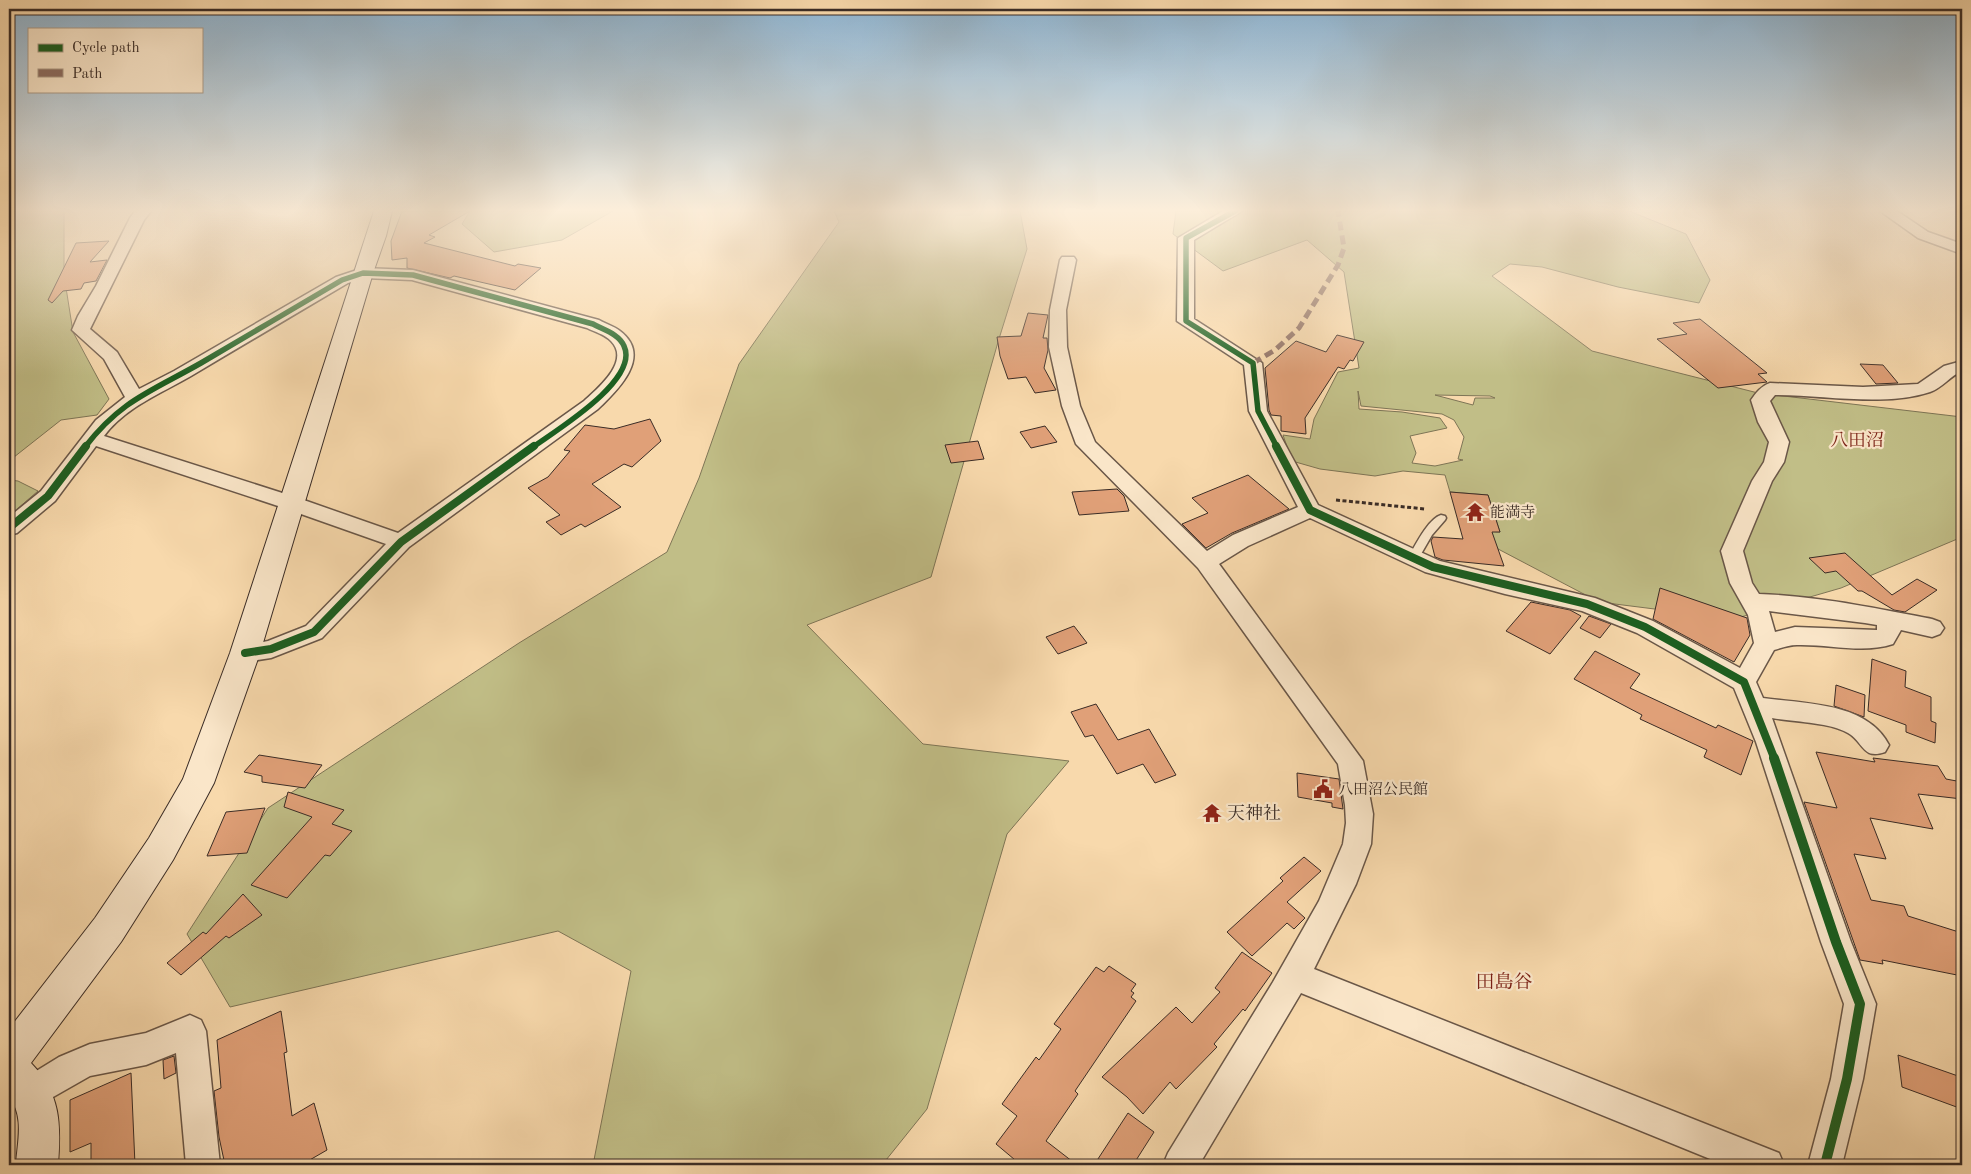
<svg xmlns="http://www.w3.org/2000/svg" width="1971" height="1174" viewBox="0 0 1971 1174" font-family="'Old Standard TT','Noto Serif JP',serif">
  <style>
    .green { fill: #c1be87; stroke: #7e7556; fill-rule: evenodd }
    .building { fill: #e0a078; stroke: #3a2c26 }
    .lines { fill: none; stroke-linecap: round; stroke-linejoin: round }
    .lane-casing { stroke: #6a5748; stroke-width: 3 }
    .street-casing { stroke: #6a5748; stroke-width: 3 }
    .secondary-casing { stroke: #3a2c26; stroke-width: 2 }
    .path { stroke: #3a2c26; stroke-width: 3; stroke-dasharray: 4 2.5; stroke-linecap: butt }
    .lane { fill: #fae6c9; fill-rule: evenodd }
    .street { fill: #fae6c9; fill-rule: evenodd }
    .secondary { fill: #fae6c9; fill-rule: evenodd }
    .quiet { stroke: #8d6e63; stroke-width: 5; stroke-dasharray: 9 5; stroke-linecap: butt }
    .cycleway-far2-casing { stroke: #fae6c9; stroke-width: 8 }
    .cycleway-far1-casing { stroke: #fae6c9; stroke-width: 11 }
    .cycleway-casing { stroke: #fae6c9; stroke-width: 13 }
    .cycleway-far2 { stroke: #1b5e20; stroke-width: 5.5 }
    .cycleway-far1 { stroke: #1b5e20; stroke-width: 8 }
    .cycleway { stroke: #1b5e20; stroke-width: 10 }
    .labels { text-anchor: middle; stroke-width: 4.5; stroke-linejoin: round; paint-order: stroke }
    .poi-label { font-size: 15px; fill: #3a2c26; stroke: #fae6c9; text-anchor: start }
    .quarter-label { font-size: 18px; fill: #7a1f14; stroke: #fae6c9 }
    .near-poi-label { font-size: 18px; fill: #3a2c26; stroke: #fae6c9; text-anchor: start }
    .near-neighbourhood-label { font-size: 19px; fill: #7a1f14; stroke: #fae6c9 }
  </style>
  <rect width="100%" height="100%" fill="#f8d9ac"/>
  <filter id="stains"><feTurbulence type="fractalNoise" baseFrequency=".004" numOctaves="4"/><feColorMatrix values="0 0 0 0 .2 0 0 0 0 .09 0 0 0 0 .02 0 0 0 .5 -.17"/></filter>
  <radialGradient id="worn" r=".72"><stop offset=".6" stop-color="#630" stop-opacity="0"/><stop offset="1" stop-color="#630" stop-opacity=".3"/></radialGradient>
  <g class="green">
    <polygon points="9,211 64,211 64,275 73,332 109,399 97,415 61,420 9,461"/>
    <polygon points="470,211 613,211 562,240 494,252 462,224"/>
    <polygon points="834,211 1020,211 1027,249 998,342 931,577 807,625 923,744 1069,761 1007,834 927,1109 882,1165 593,1165 631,971 558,931 230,1007 187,934 268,808 519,643 667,552 699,478 739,364 839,222"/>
    <path d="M1176,211h453l57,23 24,46 -11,23 -81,-16 -76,-20 -32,-3 -18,12 100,75 166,42 204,24v120l-121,51 -107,31 -135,-17 -139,-73 40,3 -12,-37 -38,-3 -5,-17 -42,-4 -28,5 -55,-7 -28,-8 -9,-26 27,4 4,-20 24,-47 21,-4 -15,-96 -37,-32 -84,31 -50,-37zM1358,391l3,15 81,8 12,6 10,17 -6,22 5,1 -28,6 -23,-3 4,-10 -6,-17 37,-8 -7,-10 -38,-6 -43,-3zM1435,395l55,1 5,2h-20l-2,7z"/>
    <polygon points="9,480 18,481 38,491 9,516"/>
  </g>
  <g class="building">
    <polygon points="402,211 470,211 429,235 435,237 424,243 515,266 518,264 541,268 515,290 454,276 450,278 407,268 407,258 392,260 391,241"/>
    <polygon points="109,241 90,262 107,260 96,281 84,283 81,289 63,291 52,303 48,300 76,243"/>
    <polygon points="1028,313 1048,315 1043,338 1047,338 1048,350 1044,368 1056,390 1035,393 1026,377 1008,379 1000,356 997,337 1021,336"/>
    <polygon points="1700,319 1767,373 1758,374 1767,382 1718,388 1657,339 1687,334 1673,323"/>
    <polygon points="1337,335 1364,342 1353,361 1350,360 1344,369 1338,367 1305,418 1306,434 1281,431 1281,416 1271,415 1269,410 1265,368 1296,341 1326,352"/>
    <polygon points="1860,364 1883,365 1898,383 1876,384"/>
    <polygon points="650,419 661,441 632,467 624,464 592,484 621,507 585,527 581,524 561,535 546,522 560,515 528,488 548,477 570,451 564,450 585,425 614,429"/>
    <polygon points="1045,426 1057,442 1031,448 1020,432"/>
    <polygon points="978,441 984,459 951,463 945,445"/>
    <polygon points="1248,475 1289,509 1232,533 1206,548 1182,524 1208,513 1192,498"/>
    <polygon points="1117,489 1124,496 1129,511 1079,515 1072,492"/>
    <polygon points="1450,492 1488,495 1500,532 1492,532 1504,566 1443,560 1435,557 1431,541 1433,537 1463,539"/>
    <polygon points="1845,553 1892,595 1917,579 1937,590 1905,612 1894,610 1862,591 1858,591 1836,571 1825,573 1809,558"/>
    <polygon points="1660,588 1747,618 1750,635 1734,662 1653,619"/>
    <polygon points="1531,602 1570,610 1581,616 1550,654 1506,631"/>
    <polygon points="1589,616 1611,624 1600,638 1580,628"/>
    <polygon points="1074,626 1087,643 1058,654 1046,637"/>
    <polygon points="1595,651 1640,674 1630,688 1716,728 1718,725 1753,741 1741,775 1704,757 1707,750 1640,719 1642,715 1574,679"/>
    <polygon points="1872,659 1906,671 1905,687 1931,697 1931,721 1936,723 1935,743 1906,732 1906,725 1868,711"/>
    <polygon points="1836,685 1865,695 1864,717 1834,706"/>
    <polygon points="1096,704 1118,740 1149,729 1176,775 1155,783 1143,764 1117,774 1093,735 1085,737 1071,712"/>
    <polygon points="1816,752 1875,762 1873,758 1938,766 1946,779 1962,782 1962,799 1918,794 1933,829 1870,818 1886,859 1854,854 1871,900 1904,906 1908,916 1962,933 1962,976 1882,960 1883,964 1860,960 1804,802 1837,808"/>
    <polygon points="259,755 322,765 305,788 262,782 262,776 244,772"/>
    <polygon points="1297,773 1339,779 1343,809 1332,807 1332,803 1298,797"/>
    <polygon points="288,792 344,810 332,824 352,831 330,856 325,855 287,898 251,885 312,817 284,807"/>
    <polygon points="265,808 247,853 207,856 226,812"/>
    <polygon points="1304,857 1321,871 1287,902 1305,918 1294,929 1287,923 1252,956 1227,932 1283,881 1280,878"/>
    <polygon points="243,894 262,915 229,938 226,936 181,975 167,963 203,932 206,934"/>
    <polygon points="1242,952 1272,973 1245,1011 1243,1009 1214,1044 1217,1047 1176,1089 1170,1082 1143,1114 1127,1097 1102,1077 1176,1007 1192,1023 1220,992 1215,988"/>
    <polygon points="1109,966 1136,984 1131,991 1134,993 1131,997 1136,1001 1075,1091 1078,1094 1046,1141 1077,1165 1021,1165 996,1144 1017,1116 1002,1104 1036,1057 1039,1060 1061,1029 1054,1024 1096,967 1104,972"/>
    <polygon points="281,1011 287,1052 284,1053 292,1116 314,1103 327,1150 301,1165 225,1165 219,1137 214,1091 221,1088 217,1040"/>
    <polygon points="1898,1055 1958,1076 1962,1109 1902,1087"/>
    <polygon points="174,1056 176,1073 164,1079 163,1060"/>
    <polygon points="131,1073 135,1165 91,1165 91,1143 70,1152 70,1100"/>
    <polygon points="1128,1113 1154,1132 1133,1165 1094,1165"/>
  </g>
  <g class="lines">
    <g class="lane-casing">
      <path id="lane" d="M1441,515l4,1 1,2 -1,2 -13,15 -15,26h-8l-1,-3c7,-12 20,-39 33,-43z"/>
    </g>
    <g class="street-casing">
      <g id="street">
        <path d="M135,211h16l-7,9 -54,109 27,23 22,37 35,-18 162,-94 27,-9 50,2 186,50c7,4 15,6 21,11 33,25 -2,59 -22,78l-189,138 -87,91 -51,20 -26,4 -8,-3 -4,-6 4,-6 31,-6 38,-15 80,-82 -102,-36 -188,-62 -41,55 -38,32 -8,2v-18l32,-26 55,-71 29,-23 -21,-38 -32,-29 6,-14 18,-30 34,-68zM364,278l48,2 175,48c8,4 17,6 24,13 20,20 -13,47 -27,60l-186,132 -100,-35 -194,-62c22,-29 56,-42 87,-60 52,-31 104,-62 157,-93z"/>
        <path d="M1223,211h19l-48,29v79l68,44 5,48 51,94 122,56 155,37 58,23 87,47 14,-25 -6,-28 -18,-32 -9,-32 31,-70 12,-19 5,-20 -11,-20 -7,-22c5,-7 10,-14 19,-17l93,4 55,-3 26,-18 18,-5v10c-12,5 -20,17 -32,21 -45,15 -108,3 -155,3l-5,6 19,41 -5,20 -12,19 -29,70 9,32 7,11c59,2 116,14 173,25l8,3 4,6 -4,6 -8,3 -31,-7 -8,14c-31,10 -64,0 -96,1 -8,0 -16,3 -23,5l-18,32 7,16c42,6 104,4 126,47l-4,7c-23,8 -21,-10 -37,-19 -19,-11 -55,-11 -76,-15l79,224 25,62 -13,75 -21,86h-34l23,-86 13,-75 -23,-62 -65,-200 -22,-54 -97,-55 -55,-22 -77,-17 -80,-22 -115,-54 -62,28 -29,18 144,197 10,53 -2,30 -15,40 -42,85 465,184 5,12h-59l-424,-172 -102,172h-36l5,-12 105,-171 46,-81 24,-57 3,-21 -1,-18 -7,-41 -140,-196 -122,-124 -14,-38 -13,-59 1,-37 10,-50 2,-3h12l2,3 -10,50 1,37 13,59 15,36 112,109 26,-16 65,-28 -49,-96 -5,-46 -67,-44 1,-83zM1769,611l96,12 12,2v5l-82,-3 -20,5z"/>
        <polygon points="1880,211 1897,211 1928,232 1962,244 1962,254 1918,238"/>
        <polygon points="190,1015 201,1020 206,1031 220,1165 186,1165 176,1053 146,1065 90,1076 32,1109 20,1105 16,1093 20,1081 59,1057 90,1044 146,1033"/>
      </g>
    </g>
    <g class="secondary-casing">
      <path id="secondary" d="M374,211h18l-6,25 -13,37 -113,380 -46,130 -41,77 -52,82 -90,121c30,31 30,61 27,102h-42c1,-21 9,-50 -7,-67v-69l86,-111 54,-80 34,-59 47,-126z"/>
    </g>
    <polyline class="path" points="1336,500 1425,509"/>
    <use href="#lane" class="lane"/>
    <use href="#street" class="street"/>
    <use href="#secondary" class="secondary"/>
    <polyline class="quiet" points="1253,363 1275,350 1299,328 1338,265 1344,248 1338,211"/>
    <g class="cycleway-far2-casing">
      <g id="cycleway-far2">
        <polyline points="1235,211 1186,238 1186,321 1253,363 1258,411 1277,447"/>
        <path d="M85,447c36,-47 67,-56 116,-84 47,-28 94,-55 141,-83l21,-7 50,2 180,49c11,6 26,10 31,22 16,34 -69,85 -91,101"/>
      </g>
    </g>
    <g class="cycleway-far1-casing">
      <g id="cycleway-far1">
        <polyline points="1276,446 1310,510 1433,567 1587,604 1645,627 1744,682 1775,760"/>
        <polyline points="9,528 48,496 86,446"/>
        <polyline points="245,653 271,649 314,632 401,542 534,446"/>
      </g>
    </g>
    <g class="cycleway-casing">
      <polyline id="cycleway" points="1774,758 1836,942 1860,1004 1847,1079 1825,1165"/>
    </g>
    <use href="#cycleway-far2" class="cycleway-far2"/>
    <use href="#cycleway-far1" class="cycleway-far1"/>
    <use href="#cycleway" class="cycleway"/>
  </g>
  <linearGradient id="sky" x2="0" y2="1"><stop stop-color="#8db5d4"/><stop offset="0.56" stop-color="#fceeda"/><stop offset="1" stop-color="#fceeda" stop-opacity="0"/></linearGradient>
  <rect width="1971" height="376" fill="url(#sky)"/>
  <defs>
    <g id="temple-bare" transform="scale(1.5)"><path d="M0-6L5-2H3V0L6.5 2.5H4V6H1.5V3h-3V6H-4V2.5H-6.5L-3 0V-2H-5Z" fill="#8f2418" stroke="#fae6c9" stroke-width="2.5" paint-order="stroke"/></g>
    <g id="civic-bare" transform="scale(1.5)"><path d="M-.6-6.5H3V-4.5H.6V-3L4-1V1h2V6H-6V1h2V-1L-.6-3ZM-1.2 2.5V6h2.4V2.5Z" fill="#8f2418" stroke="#fae6c9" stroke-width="2.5" paint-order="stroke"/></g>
  </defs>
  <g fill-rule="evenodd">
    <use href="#temple-bare" x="1475" y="512"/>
    <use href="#civic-bare" x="1323" y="789"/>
    <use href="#temple-bare" x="1212" y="813"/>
  </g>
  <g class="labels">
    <g class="poi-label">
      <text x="1490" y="517">能満寺</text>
      <text x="1338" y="794">八田沼公民館</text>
    </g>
    <g class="quarter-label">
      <text x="1857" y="446">八田沼</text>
    </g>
    <g class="near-poi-label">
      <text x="1227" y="819">天神社</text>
    </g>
    <g class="near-neighbourhood-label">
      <text x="1504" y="988">田島谷</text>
    </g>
  </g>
  <rect width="1971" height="1174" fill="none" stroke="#f8d9ac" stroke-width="30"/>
  <rect x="10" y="10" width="1951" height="1154" fill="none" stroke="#3a2c26" stroke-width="2.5"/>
  <rect x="15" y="15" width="1941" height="1144" fill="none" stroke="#3a2c26"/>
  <rect x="28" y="28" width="175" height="65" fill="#fae6c9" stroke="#ad9c88"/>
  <rect x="38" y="44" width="25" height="8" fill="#1b5e20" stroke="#ad9c88"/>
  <text x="72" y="52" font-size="15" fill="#3a2c26">Cycle path</text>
  <rect x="38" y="69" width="25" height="8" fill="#8d6e63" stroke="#ad9c88"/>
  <text x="72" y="78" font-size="15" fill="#3a2c26">Path</text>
  <rect width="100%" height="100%" filter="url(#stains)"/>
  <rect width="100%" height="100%" fill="url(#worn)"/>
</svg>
